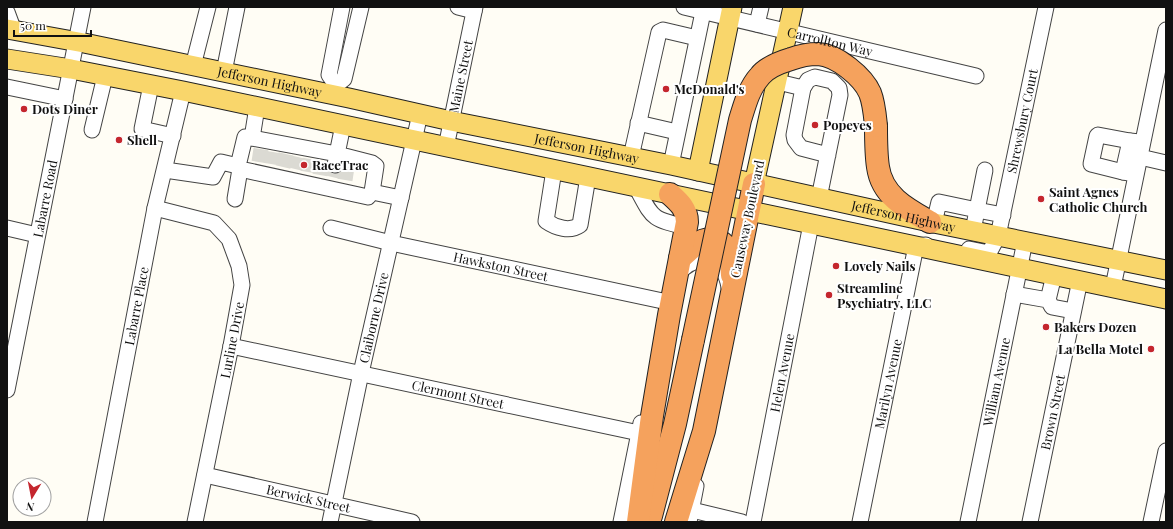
<svg xmlns="http://www.w3.org/2000/svg" width="1173" height="529" viewBox="0 0 1173 529" font-family="'Playfair Display',serif">
  <style>
    .lines { fill: none; stroke-linecap: round; stroke-linejoin: round }
    .minor-tunnel { stroke: #dbdad3; stroke-width: 15; stroke-dasharray: 15 8; stroke-linecap: butt }
    .minor-casing { stroke: #444; stroke-width: 17 }
    .major-casing { stroke: #222; stroke-width: 21 }
    .highway-casing { stroke: #222; stroke-width: 24 }
    .minor { stroke: #fff; stroke-width: 15 }
    .major { stroke: #f9d66b; stroke-width: 19 }
    .highway { stroke: #f5a25d; stroke-width: 22 }
    .highway-bridge-casing { stroke: #222; stroke-width: 24; stroke-linecap: butt }
    .highway-bridge { stroke: #f5a25d; stroke-width: 22 }
    .poi-dot { fill: #c4262e; stroke: #fff; stroke-width: 1.5 }
    .labels { text-anchor: middle; stroke-width: 4; stroke-linejoin: round; paint-order: stroke }
    .street-label { font-size: 13px; fill: #111; stroke: #fff }
    .poi-label { font-size: 13px; font-weight: bold; fill: #111; stroke: #fff; text-anchor: start }
  </style>
  <rect width="100%" height="100%" fill="#fffdf5"/>
  <g class="lines">
    <g class="minor-tunnel">
      <polyline points="259,162 261,149"/>
      <polyline points="271,164 273,152"/>
      <polyline points="283,167 286,154"/>
      <polyline points="295,169 298,157"/>
      <polyline points="308,172 310,159"/>
      <polyline points="320,175 322,162"/>
      <polyline points="332,177 335,165"/>
      <polyline points="345,180 347,167"/>
    </g>
    <g class="minor-casing">
      <g id="minor">
        <polyline points="458,7 474,11"/>
        <path id="s1" d="M684,7l292,69"/>
        <polyline points="7,12 14,31"/>
        <polyline points="757,24 761,7"/>
        <polyline points="193,66 208,7"/>
        <polyline points="224,72 237,7"/>
        <polyline points="778,82 803,88"/>
        <polyline points="151,85 142,129 173,136"/>
        <polyline points="336,85 329,75 342,7"/>
        <polyline points="7,87 65,99"/>
        <polyline points="334,95 336,85 344,79 361,7"/>
        <polyline points="257,107 252,138 245,137 238,166 240,169 368,197 372,192 401,198"/>
        <polyline points="638,123 677,132"/>
        <polyline points="343,125 337,154 372,163 376,166 372,192"/>
        <polyline points="92,130 105,76"/>
        <polyline points="252,138 337,154 335,165"/>
        <path id="s2" d="M446,147l29,-140"/>
        <polyline points="631,157 659,32 663,30 697,38"/>
        <polyline points="1140,157 1166,163"/>
        <polyline points="671,165 703,12"/>
        <polyline points="165,170 213,177 221,162 238,166"/>
        <path d="M554,170l-8,51c10,7 24,11 34,4l8,-48"/>
        <polyline points="985,170 977,210 1003,215"/>
        <polyline points="1123,172 1091,164 1097,136 1098,135 1130,141"/>
        <polyline points="1133,174 1123,172 1130,141 1139,142"/>
        <path d="M636,187c17,31 14,32 51,40"/>
        <polyline points="819,198 840,95 839,88 832,81 815,77 808,80 803,88 794,135 795,140 801,148 828,155"/>
        <polyline points="235,199 240,169"/>
        <polyline points="155,208 214,223 229,239 239,266 242,285 231,346 195,522"/>
        <polyline points="934,223 939,202 977,210 973,231"/>
        <polyline points="7,228 37,235"/>
        <path id="s3" d="M331,228l60,15 281,60"/>
        <path id="s4" d="M969,249l20,4 9,-17 48,-229"/>
        <path d="M678,274c19,-22 46,-17 51,13"/>
        <polyline points="1113,287 1166,30"/>
        <polyline points="1014,294 1048,300 1052,307 1073,311"/>
        <polyline points="1048,300 1054,275"/>
        <path id="s5" d="M231,346l408,87"/>
        <path id="s6" d="M7,390l76,-383"/>
        <path id="s7" d="M205,475l207,47"/>
        <polyline points="692,510 742,522"/>
        <path id="s8" d="M95,522l60,-314 28,-117"/>
        <path id="s9" d="M330,522l31,-149 59,-259"/>
        <polyline points="621,522 641,423"/>
        <polyline points="689,522 696,486"/>
        <path id="s10" d="M753,522l58,-298"/>
        <path id="s11" d="M860,522l56,-276 10,-1"/>
        <path id="s12" d="M968,522l57,-281"/>
        <path id="s13" d="M1030,522l50,-242"/>
        <polyline points="1151,522 1166,451"/>
      </g>
    </g>
    <g class="major-casing">
      <g id="major">
        <path id="s14" d="M7,29l77,14 265,55 102,23 220,44 263,58 232,47"/>
        <polyline points="7,59 71,69 183,91 1166,299"/>
        <polyline points="698,171 732,7"/>
        <polyline points="754,184 793,7"/>
      </g>
    </g>
    <g class="highway-casing">
      <g id="highway">
        <path d="M876,126c0,14 0,28 2,41 4,29 29,42 52,55"/>
        <path d="M680,258c5,-4 10,-9 15,-13 5,-4 11,-6 17,-6 18,2 19,21 20,36"/>
        <polyline points="651,516 675,424 693,340"/>
        <path d="M638,522l14,-106 17,-101 18,-93c0,-13 -8,-20 -17,-28"/>
        <polyline points="676,522 704,431 754,184"/>
      </g>
    </g>
    <use href="#minor" class="minor"/>
    <use href="#major" class="major"/>
    <use href="#highway" class="highway"/>
    <g class="highway-bridge-casing">
      <path id="highway-bridge" d="M693,340l47,-220c5,-16 9,-32 20,-44 7,-9 21,-14 31,-17 8,-3 19,-5 27,-5 19,1 45,23 52,39 4,10 5,23 6,33"/>
    </g>
    <use href="#highway-bridge" class="highway-bridge"/>
  </g>
  <g class="poi-dot">
    <circle cx="666" cy="89" r="4"/>
    <circle cx="24" cy="109" r="4"/>
    <circle cx="815" cy="125" r="4"/>
    <circle cx="119" cy="140" r="4"/>
    <circle cx="304" cy="165" r="4"/>
    <circle cx="1041" cy="199" r="4"/>
    <circle cx="836" cy="266" r="4"/>
    <circle cx="829" cy="295" r="4"/>
    <circle cx="1046" cy="327" r="4"/>
    <circle cx="1151" cy="349" r="4"/>
  </g>
  <g class="labels">
    <g class="street-label">
      <text dy="5" stroke="none"><textPath href="#s1" startOffset="150">Carrollton Way</textPath></text>
      <text dy="5" stroke="none"><textPath href="#s2" startOffset="72">Maine Street</textPath></text>
      <text dy="5" stroke="none"><textPath href="#s14" startOffset="268">Jefferson Highway</textPath></text>
      <text dy="5" stroke="none"><textPath href="#s4" startOffset="157">Shrewsbury Court</textPath></text>
      <text dy="5" stroke="none"><textPath href="#s14" startOffset="592">Jefferson Highway</textPath></text>
      <text dy="5" stroke="none"><textPath href="#s6" startOffset="195">Labarre Road</textPath></text>
      <text dy="5" stroke="none"><textPath href="#s14" startOffset="916">Jefferson Highway</textPath></text>
      <text transform="translate(747 219) rotate(-78)" y="5">Causeway Boulevard</text>
      <text dy="5" stroke="none"><textPath href="#s3" startOffset="174">Hawkston Street</textPath></text>
      <text dy="5" stroke="none"><textPath href="#s8" startOffset="220">Labarre Place</textPath></text>
      <text dy="5" stroke="none"><textPath href="#s9" startOffset="209">Claiborne Drive</textPath></text>
      <text transform="translate(232 340) rotate(-79)" y="5">Lurline Drive</text>
      <text dy="5" stroke="none"><textPath href="#s10" startOffset="152">Helen Avenue</textPath></text>
      <text dy="5" stroke="none"><textPath href="#s12" startOffset="143">William Avenue</textPath></text>
      <text dy="5" stroke="none"><textPath href="#s11" startOffset="141">Marilyn Avenue</textPath></text>
      <text dy="5" stroke="none"><textPath href="#s5" startOffset="232">Clermont Street</textPath></text>
      <text dy="5" stroke="none"><textPath href="#s13" startOffset="112">Brown Street</textPath></text>
      <text dy="5" stroke="none"><textPath href="#s7" startOffset="106">Berwick Street</textPath></text>
    </g>
    <g class="poi-label">
      <text x="674" y="94">McDonald's</text>
      <text x="32" y="114">Dots Diner</text>
      <text x="823" y="130">Popeyes</text>
      <text x="127" y="145">Shell</text>
      <text x="312" y="170">RaceTrac</text>
      <text x="1049" y="197">Saint Agnes<tspan x="1049" dy="15">Catholic Church</tspan></text>
      <text x="844" y="271">Lovely Nails</text>
      <text x="837" y="293">Streamline<tspan x="837" dy="15">Psychiatry, LLC</tspan></text>
      <text x="1054" y="332">Bakers Dozen</text>
      <text x="1143" y="354" text-anchor="end">La Bella Motel</text>
    </g>
  </g>
  <rect width="1173" height="529" fill="none" stroke="#111111" stroke-width="16"/>
  <g transform="translate(32 497) rotate(190)"><circle r="19" fill="#ffffff" stroke="#a0a0a0"/>
  <path d="M0-3L7 15L0 10L-7 15Z" fill="#c4262e"/>
  <text y="-6" font-size="11" font-weight="bold" text-anchor="middle" fill="#111111">N</text>
  </g>
  <path d="M14 30v6h77v-6" fill="none" stroke="#111111" stroke-width="2"/>
  <text x="20" y="30" font-size="12" fill="#111111" stroke="#ffffff" stroke-width="3" paint-order="stroke">50 m</text>
</svg>
